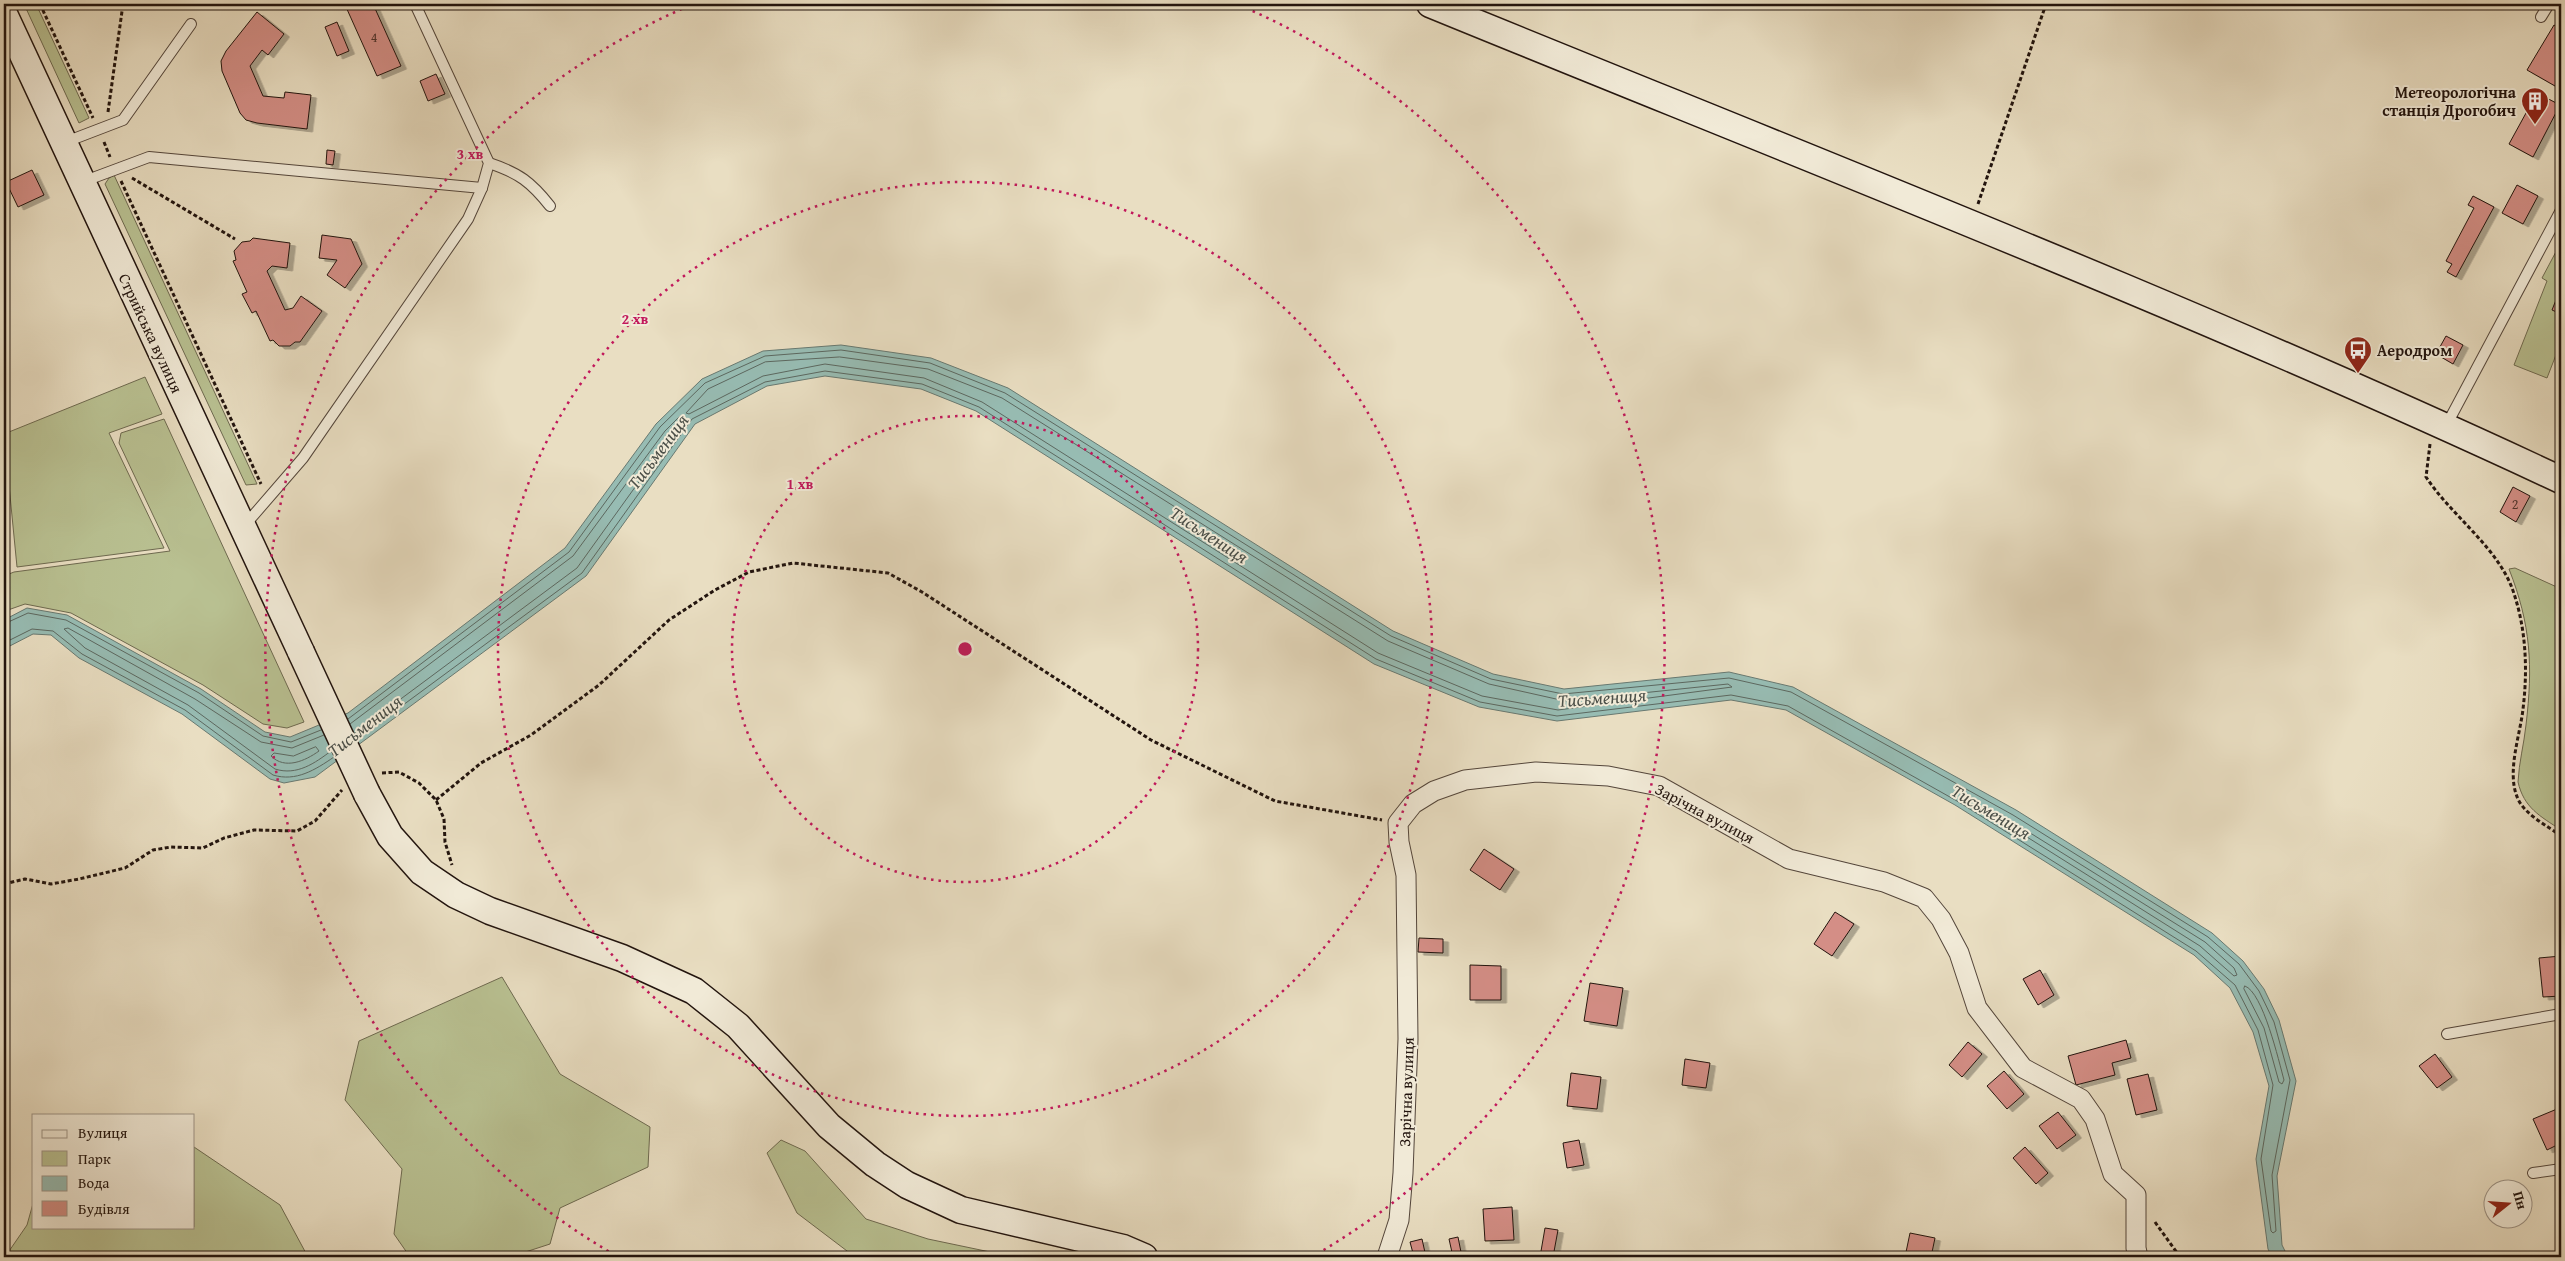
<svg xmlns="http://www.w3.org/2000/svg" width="2565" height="1261" viewBox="0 0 2565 1261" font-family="'Gentium Book Plus',serif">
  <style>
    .green { fill: #b9c192; stroke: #6e6a50 }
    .water { fill: #97bcb3; stroke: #687971 }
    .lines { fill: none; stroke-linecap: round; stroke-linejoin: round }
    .shore { stroke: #5c6860; stroke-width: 1 }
    .building { fill: #d48e86; stroke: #22140e; filter: url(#shadow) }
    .lane-casing { stroke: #54463b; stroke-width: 12 }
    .street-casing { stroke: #54463b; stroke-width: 21 }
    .secondary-casing { stroke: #22140e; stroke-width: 29 }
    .path { stroke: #22140e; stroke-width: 3; stroke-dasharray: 4 2.5; stroke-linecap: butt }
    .lane { stroke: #f1ead7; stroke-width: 10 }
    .street { stroke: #f1ead7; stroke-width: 19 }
    .secondary { stroke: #f1ead7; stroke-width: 26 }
    .secondary-bridge-casing { stroke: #22140e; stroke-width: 29; stroke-linecap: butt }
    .secondary-bridge { stroke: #f1ead7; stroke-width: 26 }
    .ring { fill: none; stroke: #c2185b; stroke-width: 2.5; stroke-dasharray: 2.5 5 }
    .labels { text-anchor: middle; stroke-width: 4; stroke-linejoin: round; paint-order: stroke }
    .number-label { font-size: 14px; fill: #4e322c }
    .poi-label { font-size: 16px; font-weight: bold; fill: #22140e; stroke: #f1ead7; text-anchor: end }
    .street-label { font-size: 16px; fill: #22140e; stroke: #f1ead7 }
    .water-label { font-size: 18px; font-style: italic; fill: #4b4f48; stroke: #f1ead7 }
    .centre { fill: #c2185b; stroke: #f1ead7; stroke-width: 2.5 }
    .ring-label { font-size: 15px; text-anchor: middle; font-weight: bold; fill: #c2185b; stroke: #f1ead7; stroke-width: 4; stroke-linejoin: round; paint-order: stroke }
  </style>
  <defs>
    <filter id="shadow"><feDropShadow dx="5.5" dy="3" stdDeviation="0" flood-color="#0004"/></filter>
  </defs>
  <rect width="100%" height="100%" fill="#e9dec2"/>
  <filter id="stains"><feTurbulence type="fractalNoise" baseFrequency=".004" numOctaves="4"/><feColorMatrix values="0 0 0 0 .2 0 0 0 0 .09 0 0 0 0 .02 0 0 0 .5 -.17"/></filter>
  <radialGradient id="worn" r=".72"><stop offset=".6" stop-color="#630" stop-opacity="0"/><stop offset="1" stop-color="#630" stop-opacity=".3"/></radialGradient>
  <g class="green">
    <polygon points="24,4 36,4 89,118 79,123"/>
    <polygon points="114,175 257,484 246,485 105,184 109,178"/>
    <polygon points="2559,246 2561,247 2561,342 2547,378 2514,365 2547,281 2542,278"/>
    <polygon points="145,377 162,414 109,433 164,548 17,567 4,434"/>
    <polygon points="164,419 304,722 287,728 263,724 203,685 71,613 25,604 8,610 4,606 4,576 14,572 170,551 119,443 121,433"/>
    <path d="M2515,568l44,20 2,-5v247c-21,-14 -37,-22 -43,-48 1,-20 6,-38 8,-57 7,-59 5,-100 -17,-156z"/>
    <polygon points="502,977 560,1074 650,1127 648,1167 560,1208 550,1244 510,1257 410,1257 394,1234 402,1169 345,1100 359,1041"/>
    <polygon points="781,1140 805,1151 866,1219 928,1239 1014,1257 859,1257 851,1254 797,1213 767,1153"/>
    <polygon points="194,1147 280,1205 308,1257 5,1257 27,1225 34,1200 34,1227 194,1227"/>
  </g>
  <polygon class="water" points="841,345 931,358 1008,388 1393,631 1493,674 1564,689 1729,672 1793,687 2016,810 2212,933 2243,961 2264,989 2279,1020 2296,1081 2277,1176 2282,1245 2288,1257 2272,1257 2268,1249 2256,1159 2269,1086 2253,1032 2230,988 2194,955 1955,805 1786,710 1731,700 1557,721 1479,707 1374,664 976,411 921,389 825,376 767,386 695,424 586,576 315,777 284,783 270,779 182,714 79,658 51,635 33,634 4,649 4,620 27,608 67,615 201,689 265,732 290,737 348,713 565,548 656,424 702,379 763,351"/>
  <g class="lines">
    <g class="shore">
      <polygon points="840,357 928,369 1002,398 1388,641 1489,684 1565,701 1728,684 1732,687 1558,710 1482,696 1378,653 982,402 924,378 825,364 763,376 689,414 686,413 708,389 765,362"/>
      <polyline points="4,624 28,613 66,620 199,693 263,736 291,742 321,730"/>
      <path d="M4,643l28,-14 21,2 29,23 103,56 88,65c23,7 42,-5 61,-18"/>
      <polyline points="348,719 569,552 660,427 705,383 765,356 841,350 930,363 1005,393 1391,636 1491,679 1563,694 1729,678 1791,692 2013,815 2208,937 2239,964 2259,991 2274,1022 2290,1080 2272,1175 2276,1231 2273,1233 2271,1231 2261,1159 2273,1085 2258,1030 2235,985 2196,951 1957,801 1788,706 1731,695 1557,716 1480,702 1376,659 979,407 922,384 825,371 765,382 692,419 582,573 357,739"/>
      <polyline points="350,724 573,556 665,431 680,416 684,416 684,419 577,568 355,733"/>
      <path d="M324,735l-32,13 -31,-6 -66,-43 -127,-71 -4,1 21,19 103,57 87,64c22,7 40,-6 56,-18"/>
      <path d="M316,747l3,4c-14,10 -34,19 -48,5l3,-3 19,3z"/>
      <polygon points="2003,816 2205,942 2234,968 2237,975 2234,976 2200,946 2000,820 1999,817"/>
      <path d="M2245,986c18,6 34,76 39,94l-2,4 -3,-2 -15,-54 -20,-39z"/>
    </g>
  </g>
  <g class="building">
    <polygon points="354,4 373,4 401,66 377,76 346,7"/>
    <polygon points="257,12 284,34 268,55 262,50 250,66 263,96 284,98 285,92 311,95 307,129 257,123 246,120 240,113 222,71 221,61 226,51"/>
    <polygon points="337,22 349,51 337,56 325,27"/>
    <polygon points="2554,25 2561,29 2561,75 2555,86 2527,70"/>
    <polygon points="436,74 445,94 428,101 420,81"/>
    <polygon points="2537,93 2560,105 2533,157 2509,144"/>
    <polygon points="327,150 335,151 333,165 326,164"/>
    <polygon points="32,170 44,195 18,207 6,182"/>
    <polygon points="2517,185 2538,196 2523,224 2502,213"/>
    <polygon points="2473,196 2494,207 2456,277 2447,272 2452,264 2446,261 2474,208 2468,205"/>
    <polygon points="322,235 351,239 362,264 345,288 327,275 337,260 319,258"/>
    <polygon points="253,238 290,243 287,268 272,266 267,271 285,310 293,308 301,296 322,311 300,342 295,342 290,346 279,346 273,340 270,341 256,311 252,313 242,294 247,292 233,261 236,260 234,251 242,242 250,241"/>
    <polygon points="2556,300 2561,302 2561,314 2552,310"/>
    <polygon points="2446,336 2463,345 2453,364 2436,354"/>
    <polygon points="2513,487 2530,496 2516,522 2500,512"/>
    <polygon points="1484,849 1514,869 1500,890 1470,870"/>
    <polygon points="1835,912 1854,924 1832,956 1814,944"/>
    <polygon points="1419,938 1443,939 1443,953 1418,952"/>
    <polygon points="2561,956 2561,996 2543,997 2539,958"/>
    <polygon points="1470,965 1501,966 1501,1000 1470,1000"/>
    <polygon points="2040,970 2054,995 2038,1005 2023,979"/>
    <polygon points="1590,983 1623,988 1617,1026 1584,1021"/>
    <polygon points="2126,1040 2131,1058 2112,1063 2115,1075 2076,1085 2068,1056"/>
    <polygon points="1968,1042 1982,1054 1962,1077 1949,1065"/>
    <polygon points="2435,1054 2452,1077 2437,1088 2419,1066"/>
    <polygon points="1685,1059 1710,1063 1706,1088 1682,1085"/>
    <polygon points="2004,1071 2024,1094 2007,1109 1987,1086"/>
    <polygon points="1571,1073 1601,1077 1597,1109 1567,1106"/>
    <polygon points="2148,1074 2157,1110 2136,1115 2127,1079"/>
    <polygon points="2557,1109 2561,1119 2561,1143 2547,1150 2533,1119"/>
    <polygon points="2058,1112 2076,1135 2057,1149 2039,1126"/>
    <polygon points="1579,1140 1584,1165 1567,1168 1563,1143"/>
    <polygon points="2025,1147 2048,1173 2036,1184 2013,1158"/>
    <polygon points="1512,1207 1514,1240 1485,1241 1483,1209"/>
    <polygon points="1545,1228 1558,1230 1553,1257 1540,1257"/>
    <polygon points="1910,1233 1935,1238 1931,1257 1905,1257"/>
    <polygon points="1458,1237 1462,1257 1453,1257 1449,1239"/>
    <polygon points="1422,1239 1426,1257 1414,1257 1410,1242"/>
  </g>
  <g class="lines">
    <g class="lane-casing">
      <g id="lane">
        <polyline points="2541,17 2549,4"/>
        <polyline points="63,143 123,120 191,24"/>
        <path d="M489,163c30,10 42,19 61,43"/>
        <polyline points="82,182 149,157 482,188"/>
        <polyline points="2446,426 2561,210"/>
        <polyline points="245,525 303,458 468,219 482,188 489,163 415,4"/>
        <polyline points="2447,1034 2561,1014"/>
        <polyline points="2533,1173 2561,1169"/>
      </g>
    </g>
    <g class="street-casing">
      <polyline id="street" points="1387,1257 1399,1220 1403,1173 1408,1039 1406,875 1399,842 1398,823 1413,804 1434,791 1465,780 1536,772 1608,776 1659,786 1789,859 1884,882 1924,898 1941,919 1959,953 1977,1008 2023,1068 2081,1099 2095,1119 2113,1174 2136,1195 2136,1248 2138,1257"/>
    </g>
    <g class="secondary-casing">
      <g id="secondary">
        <path d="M1430,4c379,155 761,303 1131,476"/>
        <polyline points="4,14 301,652"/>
        <polyline points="367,794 390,836 422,872 456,895 490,911 622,958 694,991 738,1026 829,1126 875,1164 907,1185 961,1210 1123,1248 1144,1257"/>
      </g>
    </g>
    <g class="path">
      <polyline points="40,4 93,118"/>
      <polyline points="108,112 123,4"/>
      <polyline points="104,142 110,157"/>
      <polyline points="132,178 235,239"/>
      <polyline points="121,181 261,484"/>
      <polyline points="1978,204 2046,4"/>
      <path d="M2430,444l-4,33c24,37 70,69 86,111 14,38 16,81 11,121 -3,27 -17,64 -5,90 7,16 30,27 43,37"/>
      <polyline points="382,773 399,772 419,783 436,800 444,819 445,842 452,865"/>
      <polyline points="436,800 481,763 531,735 599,685 669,620 715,590 749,572 793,563 888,573 922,592 1151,740 1275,801 1382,820"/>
      <polyline points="4,884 25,879 51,884 79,879 125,868 153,850 171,847 203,848 224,838 254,830 297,831 315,821 342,790"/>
      <polyline points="2155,1222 2180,1257"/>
    </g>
    <use href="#lane" class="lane"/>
    <use href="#street" class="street"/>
    <use href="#secondary" class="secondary"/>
    <g class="secondary-bridge-casing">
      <polyline id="secondary-bridge" points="301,652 367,794"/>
    </g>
    <use href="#secondary-bridge" class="secondary-bridge"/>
  </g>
  <g class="ring">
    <circle cx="965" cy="649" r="233"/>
    <circle cx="965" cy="649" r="467"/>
    <path d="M615 1255A700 700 0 0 1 691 5M1239 5A700 700 0 0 1 1315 1255"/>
  </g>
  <defs>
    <g id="building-pin" transform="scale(1.4375)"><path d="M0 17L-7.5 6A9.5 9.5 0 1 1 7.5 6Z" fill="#8f2418" stroke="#f1ead7"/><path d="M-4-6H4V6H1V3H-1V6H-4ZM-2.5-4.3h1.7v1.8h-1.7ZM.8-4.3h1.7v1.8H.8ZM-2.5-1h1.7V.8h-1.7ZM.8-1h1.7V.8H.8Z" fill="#fff"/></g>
    <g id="bus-pin" transform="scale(1.4375)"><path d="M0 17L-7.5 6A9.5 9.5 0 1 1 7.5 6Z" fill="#8f2418" stroke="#f1ead7"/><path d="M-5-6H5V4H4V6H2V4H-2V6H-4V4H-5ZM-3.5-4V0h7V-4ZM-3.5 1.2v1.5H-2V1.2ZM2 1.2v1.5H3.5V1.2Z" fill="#fff"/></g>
  </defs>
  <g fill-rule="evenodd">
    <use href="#building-pin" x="2535" y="101"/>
    <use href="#bus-pin" x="2358" y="350"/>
  </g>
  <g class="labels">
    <g class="number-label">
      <text x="374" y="42">4</text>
      <text x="2515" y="509">2</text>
    </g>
    <g class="poi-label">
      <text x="2516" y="98">Метеорологічна<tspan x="2516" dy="18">станція Дрогобич</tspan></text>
      <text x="2377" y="356" text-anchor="start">Аеродром</text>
    </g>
    <g class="street-label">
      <text transform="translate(151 333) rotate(65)" y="6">Стрийська вулиця</text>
      <text transform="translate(1705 813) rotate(28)" y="6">Зарічна вулиця</text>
      <text transform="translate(1406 1092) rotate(-88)" y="6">Зарічна вулиця</text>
    </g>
    <g class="water-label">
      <text transform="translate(658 452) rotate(-53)" y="6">Тисьмениця</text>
      <text transform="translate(1209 535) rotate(33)" y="6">Тисьмениця</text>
      <text transform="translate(1602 698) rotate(-4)" y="6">Тисьмениця</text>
      <text transform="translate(365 726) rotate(-38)" y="6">Тисьмениця</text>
      <text transform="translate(1991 812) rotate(31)" y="6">Тисьмениця</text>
    </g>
  </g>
  <circle cx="965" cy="649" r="8" class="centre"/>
  <g class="ring-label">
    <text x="470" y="159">3 хв</text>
    <text x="635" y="324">2 хв</text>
    <text x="800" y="489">1 хв</text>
  </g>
  <rect width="2565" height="1261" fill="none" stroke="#e9dec2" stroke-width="20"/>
  <rect x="5" y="5" width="2555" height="1251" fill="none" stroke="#22140e" stroke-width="2.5"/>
  <rect x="10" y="10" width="2545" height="1241" fill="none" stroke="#22140e"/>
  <rect x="32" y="1114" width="162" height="115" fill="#f1ead7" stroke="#9e9487"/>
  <rect x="42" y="1130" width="25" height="8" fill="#f1ead7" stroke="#9e9487"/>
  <text x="78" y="1138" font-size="15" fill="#22140e">Вулиця</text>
  <rect x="42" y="1151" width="25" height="15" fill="#b9c192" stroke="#9e9487"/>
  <text x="78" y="1164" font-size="15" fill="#22140e">Парк</text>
  <rect x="42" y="1176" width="25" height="15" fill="#97bcb3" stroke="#9e9487"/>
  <text x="78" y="1188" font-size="15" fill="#22140e">Вода</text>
  <rect x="42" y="1201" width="25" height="15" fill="#d48e86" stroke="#9e9487"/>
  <text x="78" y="1214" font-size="15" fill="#22140e">Будівля</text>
  <g transform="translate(2508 1204) rotate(73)"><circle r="24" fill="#f1ead7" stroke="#9e9487"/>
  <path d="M0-4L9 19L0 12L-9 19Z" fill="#8f2418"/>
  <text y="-8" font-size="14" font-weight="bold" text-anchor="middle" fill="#22140e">Пн</text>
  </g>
  <rect width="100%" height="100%" filter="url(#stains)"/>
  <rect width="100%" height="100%" fill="url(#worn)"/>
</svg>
